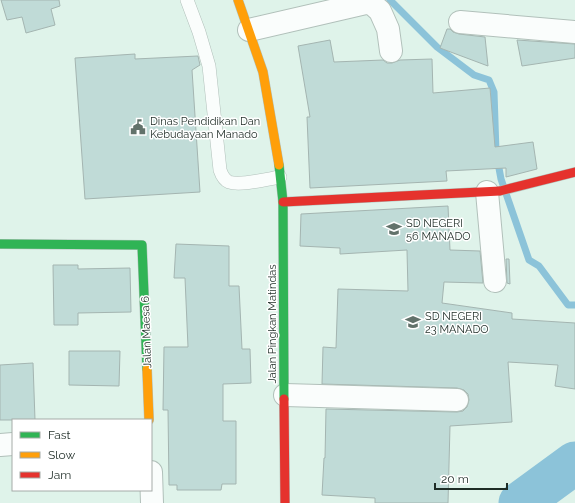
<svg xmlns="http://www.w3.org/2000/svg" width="575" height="503" viewBox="0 0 575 503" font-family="Raleway,sans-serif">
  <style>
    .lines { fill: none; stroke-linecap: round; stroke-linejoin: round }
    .stream { stroke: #8cc3d9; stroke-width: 7 }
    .river { stroke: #8cc3d9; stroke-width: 43 }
    .building { fill: #c0dbd7; stroke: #a4b5b1 }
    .lane-casing { stroke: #b1c0ba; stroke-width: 14 }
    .street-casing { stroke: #b1c0ba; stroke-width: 24 }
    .fast-casing { stroke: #b1c0ba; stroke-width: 10 }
    .slow-casing { stroke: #b1c0ba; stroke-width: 10 }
    .jam-casing { stroke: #b1c0ba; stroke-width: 10 }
    .lane { stroke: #fafdfc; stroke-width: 13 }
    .street { stroke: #fafdfc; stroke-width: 22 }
    .fast { stroke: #30b455; stroke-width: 9 }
    .slow { stroke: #ff9f0a; stroke-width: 9 }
    .jam { stroke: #e5322d; stroke-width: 9 }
    .labels { text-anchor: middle; stroke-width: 3; stroke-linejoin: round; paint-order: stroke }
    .poi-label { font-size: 11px; fill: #1e2c26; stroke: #fff; text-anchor: start }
    .street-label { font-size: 11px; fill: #1e2c26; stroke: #fff }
  </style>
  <rect width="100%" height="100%" fill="#dff3ea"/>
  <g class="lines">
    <polyline class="stream" points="390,0 437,47 474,75 489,80 494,92 496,152 501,179 529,260 539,266 568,305 575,305"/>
    <polyline class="river" points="520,503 575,463"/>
  </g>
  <g class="building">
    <polygon points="1,0 59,0 60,6 51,9 55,25 26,33 22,17 7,20"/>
    <polygon points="447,29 450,29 453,32 459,34 485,37 488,66 440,48"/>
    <polygon points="330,40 334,62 383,60 387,63 392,63 400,60 432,59 433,93 490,88 495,147 533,142 537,169 506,177 506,168 446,171 447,181 310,188 307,117 310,117 298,46"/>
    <polygon points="517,40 575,44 575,58 522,66"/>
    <polygon points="135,54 135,59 198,56 200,65 192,70 200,192 85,199 75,58"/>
    <polygon points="448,206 450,250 480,251 483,283 444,282 442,303 512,313 512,319 575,323 575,389 555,386 558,365 508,362 512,422 450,426 448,503 375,503 375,498 322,495 324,458 325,458 326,409 457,412 463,411 467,407 469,400 468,394 464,390 457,388 322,384 323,347 336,348 338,289 408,291 407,250 340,254 340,248 300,246 301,214"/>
    <polygon points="176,244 229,246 229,286 239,286 242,349 250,349 251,383 223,384 223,421 236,421 236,484 222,484 221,490 177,490 177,485 169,485 168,410 163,410 164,347 188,347 185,278 174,278"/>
    <polygon points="506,259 509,259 510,284 507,283"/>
    <polygon points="53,265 78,265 78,269 130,268 131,312 78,313 78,325 54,325"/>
    <polygon points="69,351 120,351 119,386 69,385"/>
    <polygon points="33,363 35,420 0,420 0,365"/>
  </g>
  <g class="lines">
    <g class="lane-casing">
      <path id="lane" d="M187,0l12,32 10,34 11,104c2,6 4,10 9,12 11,4 39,-3 51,-5"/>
    </g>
    <g class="street-casing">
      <g id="street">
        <polyline points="460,22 575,32"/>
        <polyline points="249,30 370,2 380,11 388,29 391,51"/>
        <polyline points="487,192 495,281"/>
        <polyline points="285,395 457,400"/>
        <polyline points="0,445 13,444"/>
        <polyline points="151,472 152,503"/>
      </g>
    </g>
    <g class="fast-casing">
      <g id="fast">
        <polyline points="279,165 283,202 284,399"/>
        <polyline points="0,244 142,245 147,369"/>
      </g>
    </g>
    <g class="slow-casing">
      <g id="slow">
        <polyline points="238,0 263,72 279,165"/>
        <polyline points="147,369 149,420"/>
      </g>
    </g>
    <g class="jam-casing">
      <g id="jam">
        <polyline points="283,202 500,191 575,172"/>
        <polyline points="284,399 285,503"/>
      </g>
    </g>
    <use href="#lane" class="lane"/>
    <use href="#street" class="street"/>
    <use href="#fast" class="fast"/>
    <use href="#slow" class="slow"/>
    <use href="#jam" class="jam"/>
  </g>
  <defs>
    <g id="civic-bare" transform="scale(1.2)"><path d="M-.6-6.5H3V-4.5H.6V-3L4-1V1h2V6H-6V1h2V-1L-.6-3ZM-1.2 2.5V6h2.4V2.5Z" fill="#62726b" stroke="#fff" stroke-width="2.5" paint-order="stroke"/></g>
    <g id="school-bare" transform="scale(1.2)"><path d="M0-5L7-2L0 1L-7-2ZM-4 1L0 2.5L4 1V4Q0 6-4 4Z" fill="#62726b" stroke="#fff" stroke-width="2.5" paint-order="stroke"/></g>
  </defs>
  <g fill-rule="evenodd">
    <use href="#civic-bare" x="138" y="127"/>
    <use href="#school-bare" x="394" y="229"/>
    <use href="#school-bare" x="413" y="322"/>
  </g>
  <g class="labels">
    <g class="poi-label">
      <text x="150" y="125">Dinas Pendidikan Dan<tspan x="150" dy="13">Kebudayaan Manado</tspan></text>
      <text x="406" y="227">SD NEGERI<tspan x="406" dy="13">56 MANADO</tspan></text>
      <text x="425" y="320">SD NEGERI<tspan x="425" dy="13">23 MANADO</tspan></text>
    </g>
    <g class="street-label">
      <text transform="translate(272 324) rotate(-90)" y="4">Jalan Pingkan Matindas</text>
      <text transform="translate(146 332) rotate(-92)" y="4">Jalan Maesa 6</text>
    </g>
  </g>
  <rect x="12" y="419" width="140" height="72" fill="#ffffff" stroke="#a5aba8"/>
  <rect x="20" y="432" width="20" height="6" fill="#30b455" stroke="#a5aba8"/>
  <text x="48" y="439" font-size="12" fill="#1e2c26">Fast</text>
  <rect x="20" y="452" width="20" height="6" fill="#ff9f0a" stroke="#a5aba8"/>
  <text x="48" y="459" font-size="12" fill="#1e2c26">Slow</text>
  <rect x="20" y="472" width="20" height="6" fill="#e5322d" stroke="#a5aba8"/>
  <text x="48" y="479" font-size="12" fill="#1e2c26">Jam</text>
  <path d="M435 483v6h72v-6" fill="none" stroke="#1e2c26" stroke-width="2"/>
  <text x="441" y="483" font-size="12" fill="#1e2c26" stroke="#ffffff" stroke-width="3" paint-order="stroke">20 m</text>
</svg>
